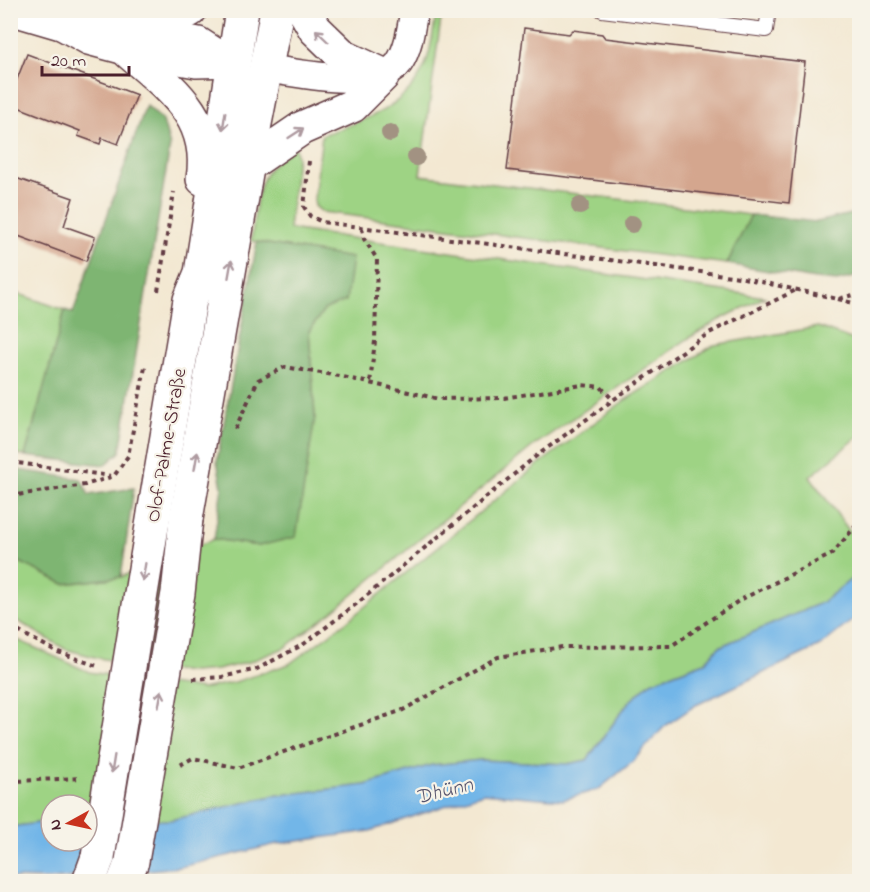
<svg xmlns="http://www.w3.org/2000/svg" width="870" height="892" viewBox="0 0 870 892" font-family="'Indie Flower',sans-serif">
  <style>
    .green { fill: #9ed384; stroke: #747958; stroke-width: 1.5 }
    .forest { fill: #7eb572; stroke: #646a4e; stroke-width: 1.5 }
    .water { fill: #72b6e8; stroke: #5e6a8a; stroke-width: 1.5 }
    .building { fill: #d4a68e }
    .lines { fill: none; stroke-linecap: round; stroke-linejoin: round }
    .service-casing { stroke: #633d44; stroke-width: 16 }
    .minor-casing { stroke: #633d44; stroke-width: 30 }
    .secondary-casing { stroke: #633d44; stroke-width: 36 }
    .path { stroke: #633d44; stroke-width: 4; stroke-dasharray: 4.5 4.5; stroke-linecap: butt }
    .service { stroke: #fff; stroke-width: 14 }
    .minor { stroke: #fff; stroke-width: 27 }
    .secondary { stroke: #fff; stroke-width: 33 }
    .secondary-bridge-casing { stroke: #633d44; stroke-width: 36; stroke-linecap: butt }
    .secondary-bridge { stroke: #fff; stroke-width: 33 }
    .tree { fill: #a29282 }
    .oneway { stroke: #ae9aa0 }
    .labels { text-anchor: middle; stroke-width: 4.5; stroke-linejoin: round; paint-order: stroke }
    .street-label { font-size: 20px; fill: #4a1f2b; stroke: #f7f3e8 }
    .water-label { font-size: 21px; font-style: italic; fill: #58546d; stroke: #f7f3e8 }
  </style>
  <rect width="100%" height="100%" fill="#f7f3e8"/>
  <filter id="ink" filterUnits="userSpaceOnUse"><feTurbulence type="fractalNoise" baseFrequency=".0167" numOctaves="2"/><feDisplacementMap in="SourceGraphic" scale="12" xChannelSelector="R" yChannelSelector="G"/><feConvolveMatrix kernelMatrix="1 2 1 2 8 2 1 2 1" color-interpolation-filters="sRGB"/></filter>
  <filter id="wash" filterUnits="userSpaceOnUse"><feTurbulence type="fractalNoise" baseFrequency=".008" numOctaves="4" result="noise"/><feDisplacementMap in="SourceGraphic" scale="24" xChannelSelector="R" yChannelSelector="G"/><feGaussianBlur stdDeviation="1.35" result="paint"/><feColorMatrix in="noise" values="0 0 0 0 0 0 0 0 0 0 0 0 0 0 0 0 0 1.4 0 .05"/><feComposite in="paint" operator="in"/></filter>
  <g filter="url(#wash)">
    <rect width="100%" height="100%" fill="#f3e8d2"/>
    <g class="green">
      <path d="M439,10l3,1 -22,164 331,40 -24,49 -405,-52 -7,-6 -1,-7 8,-64c40,-14 85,-27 103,-70 7,-16 8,-37 12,-54z"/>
      <path d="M295,147l2,10 -8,72 476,68 -48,24 -28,17 -157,109 -199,164 -49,37 -35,14 -32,8 -24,2 -22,-2 -73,-12 -33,-9 -54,-32 -1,-56h8l46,23 57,-7 93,-38 45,7 56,-129 -6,-86 16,-22 27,-51 -101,-17c4,-22 4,-50 16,-69 7,-11 18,-18 28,-25z"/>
      <polygon points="10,291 65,310 25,456 11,453"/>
      <polygon points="818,327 859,342 859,436 810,477 859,544 859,573 821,603 719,647 705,662 651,682 628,703 587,760 567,764 481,760 432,765 365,785 272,796 171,820 87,821 87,805 51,805 51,821 11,827 11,637 89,672 202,689 235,682 289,664 346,622 539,464 625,400 714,345"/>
    </g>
    <g class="forest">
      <polygon points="146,105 163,121 170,146 120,452 105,465 25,456 65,310 73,313"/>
      <polygon points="859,212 859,276 837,281 815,279 727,264 751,215 817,222"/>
      <polygon points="257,242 352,258 346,301 325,309 309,331 315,417 296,537 259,546 214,539 222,487 217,461"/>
      <polygon points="11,469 81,479 89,495 134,488 121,577 64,584 18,561 11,561"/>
    </g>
    <polygon class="water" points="859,573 859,615 820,646 696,705 665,726 631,763 599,789 563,800 483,793 370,831 277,844 180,867 52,879 11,878 11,827 51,821 51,841 87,841 87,821 171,820 272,796 365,785 432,765 481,760 567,764 587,760 628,703 651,682 705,662 719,647 821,603"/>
    <g id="blocks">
      <g class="building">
        <polygon points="524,28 569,34 573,30 602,34 605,38 805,62 789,203 507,170"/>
        <polygon points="27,54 137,95 118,144 102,138 100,144 78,136 80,131 10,104 10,97"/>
        <polygon points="10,176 73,198 64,226 95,237 86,261 10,233"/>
      </g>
    </g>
  </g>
  <g filter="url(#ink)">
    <use href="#blocks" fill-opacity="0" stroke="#633d44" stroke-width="1.5"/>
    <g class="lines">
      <g class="service-casing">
        <polyline id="service" points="602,10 766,30 769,10"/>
      </g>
      <g class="minor-casing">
        <g id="minor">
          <polyline points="10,11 61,26 88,41 129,52 196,64 233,63"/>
          <polyline points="61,26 91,22 199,41 233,63"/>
          <path d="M265,68c30,5 114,23 134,-5 10,-15 12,-35 15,-53"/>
        </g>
      </g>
      <g class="secondary-casing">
        <g id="secondary">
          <polyline points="141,29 170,21 190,10"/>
          <path d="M129,52c41,36 84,65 74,127"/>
          <polyline points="248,165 302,128 352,106 383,75 344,57 315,29 304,10"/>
          <polyline points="154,514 190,300 201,273 242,10"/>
          <polyline points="186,519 253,134 277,10"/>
          <polyline points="89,882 98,857"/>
          <polyline points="124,882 132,861"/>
        </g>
      </g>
      <g class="path">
        <polyline points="309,161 304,207 310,216 322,222 739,277 838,299 860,293"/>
        <polyline points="362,228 364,239 377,259 375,341 370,383"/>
        <polyline points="158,291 174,192"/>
        <polyline points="838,299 860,305"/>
        <polyline points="235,429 258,380 285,367 339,376 439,399 504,398 582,385 601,387 613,400"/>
        <polyline points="10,462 111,476"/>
        <polyline points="10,496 85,485 114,476 128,456 145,367"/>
        <polyline points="10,627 58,652 100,667"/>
        <polyline points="193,679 222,677 257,669 304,644 359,602 535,457 613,400 709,333 798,289"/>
        <polyline points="180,765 193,758 238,768 403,710 498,657 562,647 671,646 740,600 832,554 860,521"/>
        <polyline points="10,779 15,781 81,778"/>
      </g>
      <use href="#service" class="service"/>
      <use href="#minor" class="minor"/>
      <use href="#secondary" class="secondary"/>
      <g class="secondary-bridge-casing">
        <g id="secondary-bridge">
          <polyline points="98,857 154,514"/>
          <polyline points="132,861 178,593 186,519"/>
        </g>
      </g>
      <use href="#secondary-bridge" class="secondary-bridge"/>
    </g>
    <g class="tree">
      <circle cx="390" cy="133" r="9"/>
      <circle cx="416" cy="157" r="9"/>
      <circle cx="580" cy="206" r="9"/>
      <circle cx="632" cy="224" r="9"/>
    </g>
    <defs><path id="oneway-shaft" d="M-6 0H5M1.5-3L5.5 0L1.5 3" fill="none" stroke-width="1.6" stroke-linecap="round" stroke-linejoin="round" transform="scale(1.5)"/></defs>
    <g class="oneway">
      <use href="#oneway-shaft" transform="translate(322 36) rotate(-136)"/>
      <use href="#oneway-shaft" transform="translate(224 121) rotate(99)"/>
      <use href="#oneway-shaft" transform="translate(296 133) rotate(-33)"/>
      <use href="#oneway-shaft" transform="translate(230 269) rotate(-80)"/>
      <use href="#oneway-shaft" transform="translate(196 461) rotate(-80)"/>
      <use href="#oneway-shaft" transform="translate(144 572) rotate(99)"/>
      <use href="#oneway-shaft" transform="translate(160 699) rotate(-80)"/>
      <use href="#oneway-shaft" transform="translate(113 764) rotate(99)"/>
    </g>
  </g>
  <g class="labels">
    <g class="street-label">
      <text transform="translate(165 445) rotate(-80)" y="7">Olof-Palme-Straße</text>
    </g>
    <g class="water-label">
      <text transform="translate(444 790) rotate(-14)" y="7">Dhünn</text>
    </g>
  </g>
  <rect width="870" height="892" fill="none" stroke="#f7f3e8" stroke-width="36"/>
  <g transform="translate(69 823) rotate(262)"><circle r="28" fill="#f7f3e8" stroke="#b29e9c" stroke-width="1.5"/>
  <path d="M0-4.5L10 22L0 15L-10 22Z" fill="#c8321e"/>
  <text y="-9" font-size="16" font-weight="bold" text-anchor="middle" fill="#4a1f2b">N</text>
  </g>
  <path d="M42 66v9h87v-9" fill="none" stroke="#4a1f2b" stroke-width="3"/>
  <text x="51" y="66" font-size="18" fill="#4a1f2b" stroke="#f7f3e8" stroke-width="4.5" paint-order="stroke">20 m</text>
</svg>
